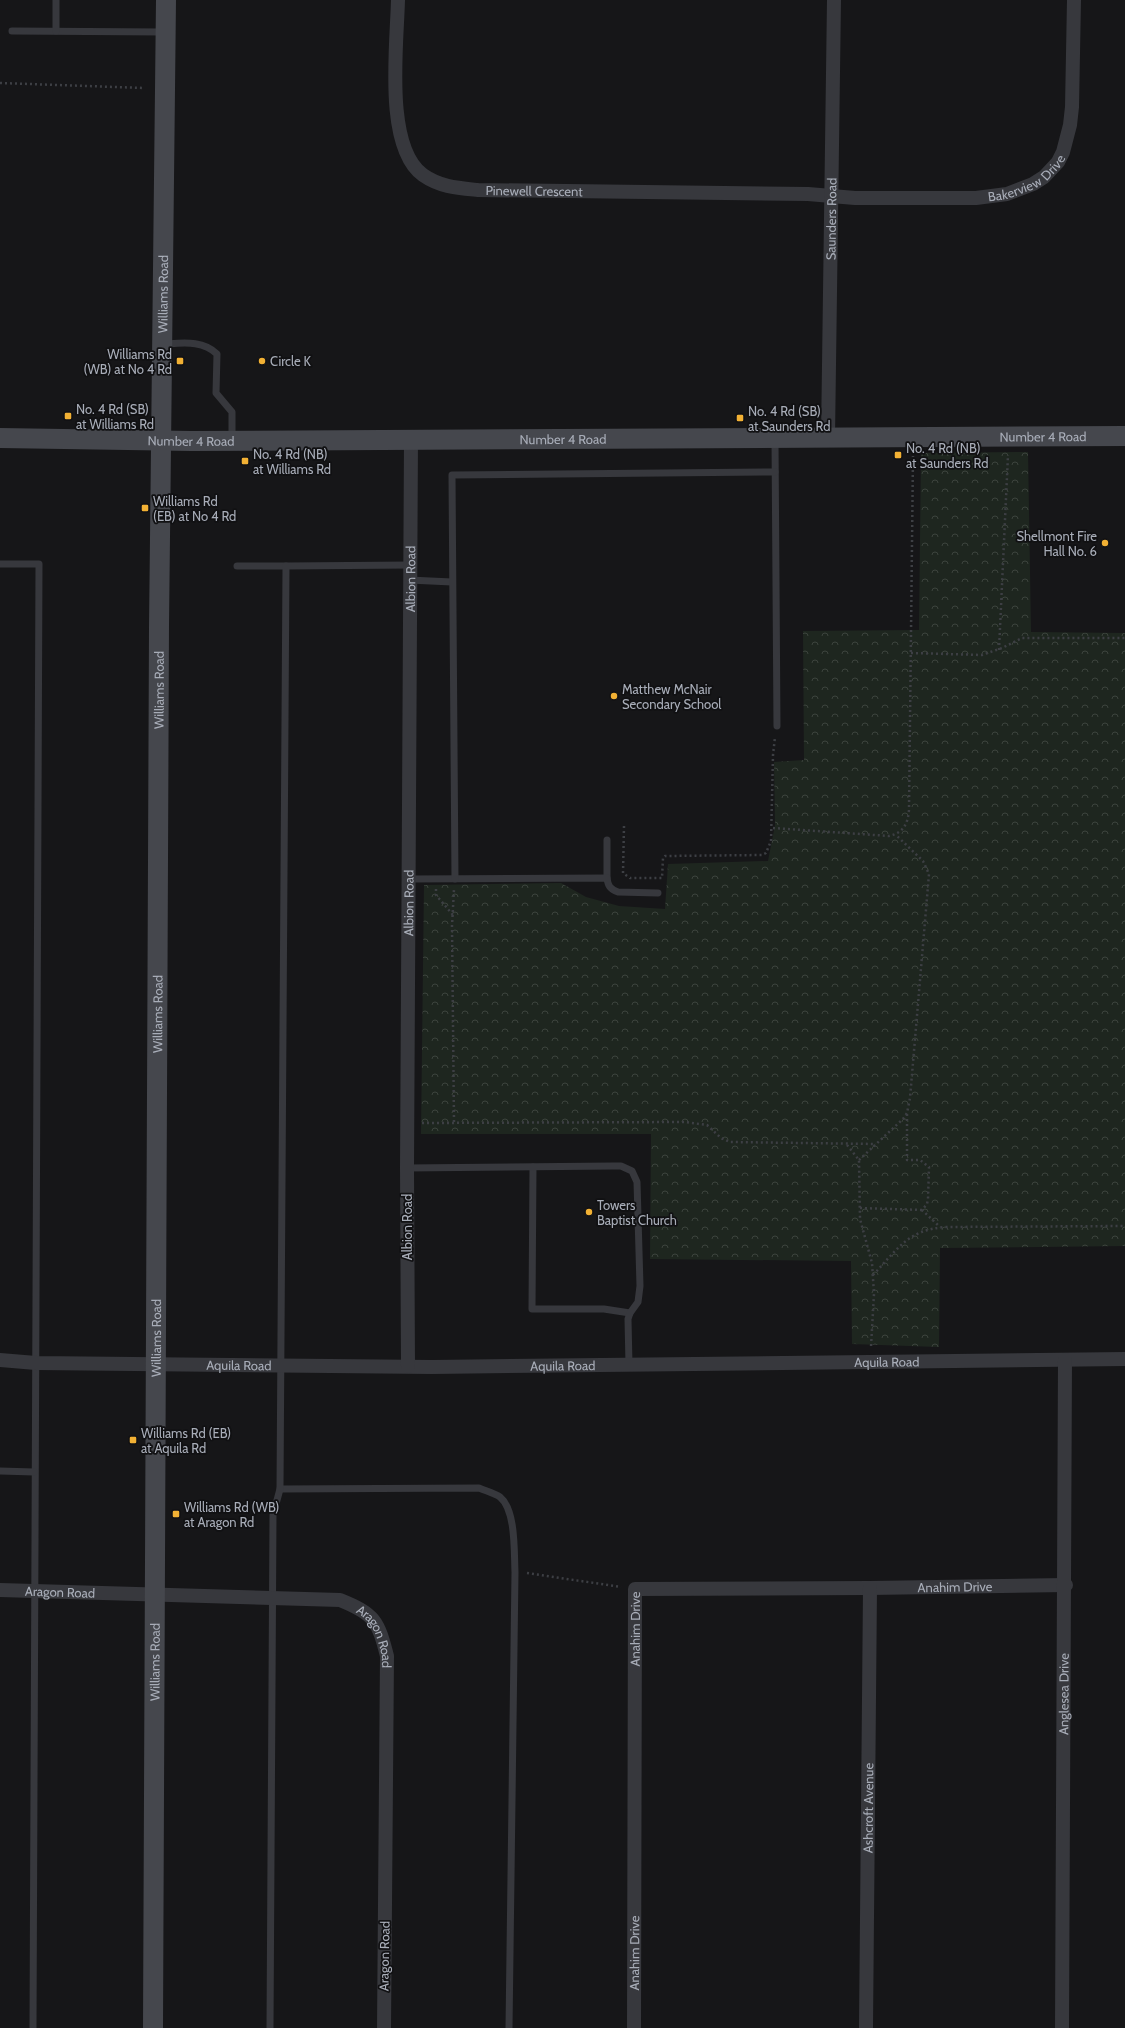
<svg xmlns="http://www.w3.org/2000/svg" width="1125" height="2028" viewBox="0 0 1125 2028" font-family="Cabin,sans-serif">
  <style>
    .park { fill: url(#park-crowns) }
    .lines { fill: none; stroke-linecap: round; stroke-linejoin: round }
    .path { stroke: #3d3f44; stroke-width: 2.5; stroke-dasharray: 2 3; stroke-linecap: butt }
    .lane { stroke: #37383d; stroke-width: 7 }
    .street { stroke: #37383d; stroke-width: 14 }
    .secondary { stroke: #45474d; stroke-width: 20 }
    .poi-dot { fill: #f2b134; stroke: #111113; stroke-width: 1.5 }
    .labels { text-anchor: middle; stroke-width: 3.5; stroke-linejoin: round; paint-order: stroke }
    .street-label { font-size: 13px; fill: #a8adb8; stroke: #111113 }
    .poi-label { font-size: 13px; fill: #a8adb8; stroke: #111113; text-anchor: start }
  </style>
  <defs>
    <pattern id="park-crowns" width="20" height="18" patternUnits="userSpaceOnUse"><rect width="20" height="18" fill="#1e261f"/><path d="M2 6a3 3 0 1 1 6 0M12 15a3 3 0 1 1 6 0" fill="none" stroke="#3c433d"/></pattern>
  </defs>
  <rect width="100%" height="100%" fill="#161618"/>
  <polygon class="park" points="1028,452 1031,632 1125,633 1125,1246 940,1248 939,1347 852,1344 851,1261 650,1259 651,1134 421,1134 424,885 561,883 586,897 619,906 665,909 668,864 768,861 775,825 774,762 804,760 803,631 919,630 921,453"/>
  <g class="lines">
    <g class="path">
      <polyline points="0,83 144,88"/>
      <polyline points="999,650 1008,455"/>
      <polyline points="911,653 982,655 1002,648 1022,638 1125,638"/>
      <polyline points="624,826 623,873 630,878 662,878 663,858 665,856 762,855 766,853 771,841 773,755 775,737"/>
      <path d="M773,828l116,8c14,-3 19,-12 20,-26l4,-354"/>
      <polyline points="436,889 436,895 453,915"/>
      <polyline points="907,1114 907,1160 920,1160 929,1167 928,1199 927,1204 922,1210 940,1227"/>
      <polyline points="454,1122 452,926 454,889"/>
      <polyline points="422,1123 685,1122 707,1125 721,1138 730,1142 876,1144"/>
      <polyline points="847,1145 859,1160 860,1219 872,1263 874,1294 871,1347"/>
      <polyline points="859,1160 903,1119 907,1113 910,1098 929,874 923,861 896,835"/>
      <polyline points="860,1208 922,1210"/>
      <path d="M873,1275c24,-25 34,-45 72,-48l180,-1"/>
      <polyline points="527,1573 621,1587"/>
    </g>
    <g class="lane">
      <polyline points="12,31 163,32"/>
      <polyline points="56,31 56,0"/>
      <path d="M164,344c19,-1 39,-4 53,10l-1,39 16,19v28"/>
      <polyline points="775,440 777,726"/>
      <polyline points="0,564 39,564 33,2028"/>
      <polyline points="237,566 286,566"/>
      <polyline points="409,580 452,582"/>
      <polyline points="607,840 607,878"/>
      <path d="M409,879l198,-1c1,8 3,11 11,14l40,1"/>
      <polyline points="455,879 452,475 775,472"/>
      <polyline points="533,1167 532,1309 604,1309 630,1313"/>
      <polyline points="407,1168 613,1166 621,1166 632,1171 637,1182 640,1286 638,1302 630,1313 628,1319 629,1365"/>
      <polyline points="0,1471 34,1472"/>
      <path d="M280,1489l199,-1c7,3 15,5 21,9 16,13 14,55 15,75l-6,456"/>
      <polyline points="270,2028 273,1515 280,1489 286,566 410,565"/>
    </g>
    <g class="street">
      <path id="s1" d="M398,0c-1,44 -14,147 25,175 17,12 35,13 55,15l330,4 47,4h121l31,-4 26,-10 11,-7 14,-15 5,-10 7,-27 2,-18 2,-107"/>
      <path id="s2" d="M828,438l6,-438"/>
      <path id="s3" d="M0,1360l36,3 396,4 693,-8"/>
      <path id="s4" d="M408,1366l-1,-198 4,-729"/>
      <path id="s5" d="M0,1590l340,10c35,14 38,21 47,56l-3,372"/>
      <path id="s6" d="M634,2028l1,-439 235,-1 196,-3"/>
      <path id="s7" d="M866,2028l4,-440"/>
      <path id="s8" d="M1062,2028l3,-668"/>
    </g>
    <g class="secondary">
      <path id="s9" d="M0,438l191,3 934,-5"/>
      <path id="s10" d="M153,2028l6,-1401 7,-627"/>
    </g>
  </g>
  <g class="poi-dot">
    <rect x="176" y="357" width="8" height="8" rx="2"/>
    <circle cx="262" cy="361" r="4"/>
    <rect x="64" y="412" width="8" height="8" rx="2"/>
    <rect x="736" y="414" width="8" height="8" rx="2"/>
    <rect x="894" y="451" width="8" height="8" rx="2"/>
    <rect x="241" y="457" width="8" height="8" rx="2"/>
    <rect x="141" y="504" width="8" height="8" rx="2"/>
    <circle cx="1105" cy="543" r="4"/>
    <circle cx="614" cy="696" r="4"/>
    <circle cx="589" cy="1212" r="4"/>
    <rect x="129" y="1436" width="8" height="8" rx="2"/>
    <rect x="172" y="1510" width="8" height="8" rx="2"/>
  </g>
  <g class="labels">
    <g class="street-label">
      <text dy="5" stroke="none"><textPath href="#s1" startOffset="794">Bakerview Drive</textPath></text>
      <text dy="5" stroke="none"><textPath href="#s1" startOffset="296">Pinewell Crescent</textPath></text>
      <text dy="5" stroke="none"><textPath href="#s2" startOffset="219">Saunders Road</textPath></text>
      <text dy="5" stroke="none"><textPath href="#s10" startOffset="1734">Williams Road</textPath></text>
      <text dy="5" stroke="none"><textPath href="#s9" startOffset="1043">Number 4 Road</textPath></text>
      <text dy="5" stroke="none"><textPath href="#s9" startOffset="563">Number 4 Road</textPath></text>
      <text dy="5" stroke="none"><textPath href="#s9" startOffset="191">Number 4 Road</textPath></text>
      <text dy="5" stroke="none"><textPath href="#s4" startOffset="787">Albion Road</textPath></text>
      <text dy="5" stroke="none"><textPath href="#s10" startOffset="1338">Williams Road</textPath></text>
      <text dy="5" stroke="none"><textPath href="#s4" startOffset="463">Albion Road</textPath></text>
      <text dy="5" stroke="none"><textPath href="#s10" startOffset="1014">Williams Road</textPath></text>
      <text transform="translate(407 1227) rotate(-90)" y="5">Albion Road</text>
      <text dy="5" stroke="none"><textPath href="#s10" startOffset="690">Williams Road</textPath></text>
      <text dy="5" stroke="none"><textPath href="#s3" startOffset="887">Aquila Road</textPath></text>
      <text dy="5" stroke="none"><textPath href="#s3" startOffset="239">Aquila Road</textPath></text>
      <text dy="5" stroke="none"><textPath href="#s3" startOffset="563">Aquila Road</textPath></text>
      <text dy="5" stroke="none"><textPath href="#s6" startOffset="759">Anahim Drive</textPath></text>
      <text dy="5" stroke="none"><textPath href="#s5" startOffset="60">Aragon Road</textPath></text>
      <text dy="5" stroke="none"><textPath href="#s6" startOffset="399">Anahim Drive</textPath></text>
      <text dy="5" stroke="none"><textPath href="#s5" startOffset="395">Aragon Road</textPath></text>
      <text dy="5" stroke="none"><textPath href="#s10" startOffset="366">Williams Road</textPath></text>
      <text dy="5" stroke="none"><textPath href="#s8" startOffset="334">Anglesea Drive</textPath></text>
      <text dy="5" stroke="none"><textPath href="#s7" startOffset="220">Ashcroft Avenue</textPath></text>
      <text dy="5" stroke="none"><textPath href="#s6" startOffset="75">Anahim Drive</textPath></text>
      <text transform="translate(384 1956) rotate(-89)" y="5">Aragon Road</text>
    </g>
    <g class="poi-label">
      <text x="172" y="359" text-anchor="end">Williams Rd<tspan x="172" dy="15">(WB) at No 4 Rd</tspan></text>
      <text x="270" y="366">Circle K</text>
      <text x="76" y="414">No. 4 Rd (SB)<tspan x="76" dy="15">at Williams Rd</tspan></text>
      <text x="748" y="416">No. 4 Rd (SB)<tspan x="748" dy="15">at Saunders Rd</tspan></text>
      <text x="906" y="453">No. 4 Rd (NB)<tspan x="906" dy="15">at Saunders Rd</tspan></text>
      <text x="253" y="459">No. 4 Rd (NB)<tspan x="253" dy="15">at Williams Rd</tspan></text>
      <text x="153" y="506">Williams Rd<tspan x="153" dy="15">(EB) at No 4 Rd</tspan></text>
      <text x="1097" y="541" text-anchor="end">Shellmont Fire<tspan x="1097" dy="15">Hall No. 6</tspan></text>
      <text x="622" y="694">Matthew McNair<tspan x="622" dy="15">Secondary School</tspan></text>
      <text x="597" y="1210">Towers<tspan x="597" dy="15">Baptist Church</tspan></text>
      <text x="141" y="1438">Williams Rd (EB)<tspan x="141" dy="15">at Aquila Rd</tspan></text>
      <text x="184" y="1512">Williams Rd (WB)<tspan x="184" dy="15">at Aragon Rd</tspan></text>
    </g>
  </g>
</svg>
